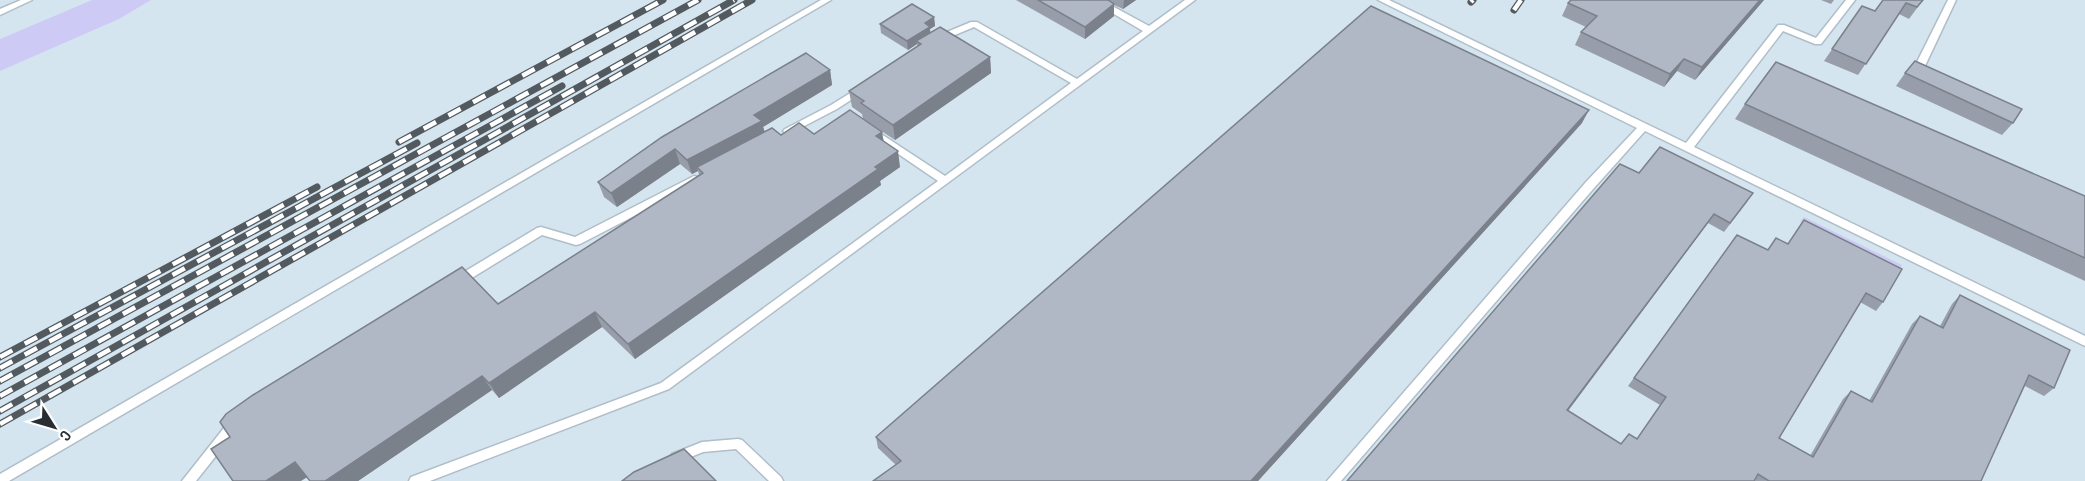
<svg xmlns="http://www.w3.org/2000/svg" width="2085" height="481" viewBox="0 0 2085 481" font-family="'Sofia Sans Condensed',sans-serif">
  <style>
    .green { fill: #cdcbf6 }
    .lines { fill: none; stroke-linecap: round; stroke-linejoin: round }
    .service-casing { stroke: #afbec8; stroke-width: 3 }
    .service { fill: #fff; fill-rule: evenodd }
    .rail-casing { stroke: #525a60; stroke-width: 7 }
    .rail { stroke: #fff; stroke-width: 4.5; stroke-dasharray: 14; stroke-linecap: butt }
    .wall { fill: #979eaa }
    .shaded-wall { fill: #7b818b }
    .building { fill: #b0b8c6; stroke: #7b818b; stroke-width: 1.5 }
  </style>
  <rect width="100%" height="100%" fill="#d5e5f0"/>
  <g class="green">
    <polygon points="92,0 151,0 119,19 0,71 0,39"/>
    <polygon points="1804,217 1902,265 1899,271 1800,222"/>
  </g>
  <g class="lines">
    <g class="service-casing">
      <g id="service">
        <polygon points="21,0 32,0 0,15 0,9"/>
        <polygon points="821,0 831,0 9,481 0,481 0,474"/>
        <polygon points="1090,0 1101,0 1149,26 1185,0 1195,0 669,389 430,481 409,481 411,477 661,383 938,181 869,134 867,132 869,130 875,130 945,176 1071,83 974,27 938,42 935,41 935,37 971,22 977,22 1077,79 1143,31"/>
        <polygon points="1378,0 1389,0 1686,143 1778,25 1784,25 1816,38 1846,0 1855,0 1821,44 1815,44 1783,31 1694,147 2085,336 2085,346 1645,131 1594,188 1341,481 1327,481 1586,182 1637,128"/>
        <polygon points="1948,0 1956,0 1924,68 1922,70 1916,70 1914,68"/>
        <polygon points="860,87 865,90 863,92 837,109 791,133 788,134 783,131 785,129 831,105"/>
        <polygon points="694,176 698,177 699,180 698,183 580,244 576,245 542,235 462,284 454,284 453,281 454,278 537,228 541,227 575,237"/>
        <polygon points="235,418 239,419 241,423 239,427 196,481 182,481 231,419"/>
        <polygon points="738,439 742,440 781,477 783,481 769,481 736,449 703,452 676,463 672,462 670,458 672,454 702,442"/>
      </g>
    </g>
    <use href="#service" class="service"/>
    <g class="rail-casing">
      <g id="rail">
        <polyline points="1471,2 1473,0"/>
        <polyline points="1514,10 1521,0"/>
        <polyline points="399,142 663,0"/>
        <polyline points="0,357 317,187"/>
        <polyline points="0,368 417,143"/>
        <polyline points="0,381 698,0"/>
        <polyline points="0,396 562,86"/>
        <polyline points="0,411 734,0"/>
        <polyline points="0,424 752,0"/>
      </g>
    </g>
    <use href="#rail" class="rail"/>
  </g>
  <g class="wall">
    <polygon points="1016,0 1136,0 1123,9 1114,5 1114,16 1085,39"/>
    <polygon points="1571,0 1764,0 1695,80 1677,71 1664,87 1575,45 1581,32 1586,27 1562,16 1568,3"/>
    <polygon points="1821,0 1834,0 1831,4"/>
    <polygon points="1883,0 1923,0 1909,19 1899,14 1858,75 1824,61 1862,6 1875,11"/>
    <polygon points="934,17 935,26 930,29 930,33 990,57 991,73 895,140 863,119 862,114 852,107 849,91 917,47 917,44 908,50 881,33 880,24"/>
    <polygon points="830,70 832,85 763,127 765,132 781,135 814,134 884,141 900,167 880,181 881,185 635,359 602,327 499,398 492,390 358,481 310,481 498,304 699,175 698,171 692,174 680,164 617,207 604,197 598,182"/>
    <polygon points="1905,73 2013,123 2002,135 1896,86"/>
    <polygon points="1745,104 2085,196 2085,281 1735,119"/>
    <polygon points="1582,123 1258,481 873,481 896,465 878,448 876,437"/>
    <polygon points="1639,173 1747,202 1724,232 1708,223 1567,411 1621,444 1637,439 1660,405 1628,386 1737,235 1767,250 1788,244 1804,220 1883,302 1876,311 1860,302 1779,438 1810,456 1843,399 1851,391 1869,401 1912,324 1920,316 1940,326 1952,304 1960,295 2054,388 2044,396 2025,386 1981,481 1347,481"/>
  </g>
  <g class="shaded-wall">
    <polygon points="1124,0 1136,0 1123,9"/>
    <polygon points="1760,0 1764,0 1695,80 1702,67"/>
    <polygon points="1114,4 1114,16 1085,39 1085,27"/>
    <polygon points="934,17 935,26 930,29 931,36 916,41 917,44 908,50 907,41 925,23"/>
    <polygon points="990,57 991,73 895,140 893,125"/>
    <polygon points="1684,59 1677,71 1664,87 1670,74"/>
    <polygon points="830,70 832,85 763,127 766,136 697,167 698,171 692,174 687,160 754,115"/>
    <polygon points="1589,110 1582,123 1258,481 1251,481"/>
    <polygon points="882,132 885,148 876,136"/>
    <polygon points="675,149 680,164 617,207 611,193"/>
    <polygon points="898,151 900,167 880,181 881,185 635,359 628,344"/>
    <polygon points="1714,214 1708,223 1562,419 1567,410"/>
    <polygon points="595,312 602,327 499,398 489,383"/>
    <polygon points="482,376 492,390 358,481 325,481"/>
    <polygon points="295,462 309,476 301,481 266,481"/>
  </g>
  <g class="building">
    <polygon points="1038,0 1108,0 1114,4 1085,27"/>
    <polygon points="1571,0 1760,0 1702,67 1684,59 1670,74 1581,32 1597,16 1568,3"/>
    <polygon points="1883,0 1923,0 1917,7 1906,3 1866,64 1832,49 1862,6 1875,11"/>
    <polygon points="912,4 934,17 925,23 930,27 907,41 880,24"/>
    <polygon points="1371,6 1589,110 1251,481 873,481 901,461 876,437"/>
    <polygon points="940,27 990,57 893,125 861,103 864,101 849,91 921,44 916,41"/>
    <polygon points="806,53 830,70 754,115 762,121 687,160 675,149 611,193 598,182 662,137"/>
    <polygon points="1915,61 2022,109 2013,123 1905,73"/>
    <polygon points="1776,62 2085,196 2085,258 1745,104"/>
    <polygon points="850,110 882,132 876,136 898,151 875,167 878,169 628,344 595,312 489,383 482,376 325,481 310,481 295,462 266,481 233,481 211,449 230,437 220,422 226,414 253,395 462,267 498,304 703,173 697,167 772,128 781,135 799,123 814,134"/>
    <polygon points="1660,147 1753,193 1730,223 1714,214 1567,410 1621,444 1629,434 1637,439 1666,397 1634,378 1737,235 1768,250 1776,238 1788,244 1804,220 1902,269 1883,302 1866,293 1779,438 1813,457 1851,391 1872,402 1920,316 1943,328 1960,295 2070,350 2054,388 2029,375 1981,481 1769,481 1758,474 1754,481 1347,481 1620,164 1639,173"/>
    <polygon points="684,449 716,481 622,481 634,472"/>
  </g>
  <g transform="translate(54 427) rotate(127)" stroke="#ffffff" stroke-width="4.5" paint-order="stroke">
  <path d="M0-4.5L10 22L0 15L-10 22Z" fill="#282e32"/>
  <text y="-9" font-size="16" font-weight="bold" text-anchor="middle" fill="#282e32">С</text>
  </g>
</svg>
